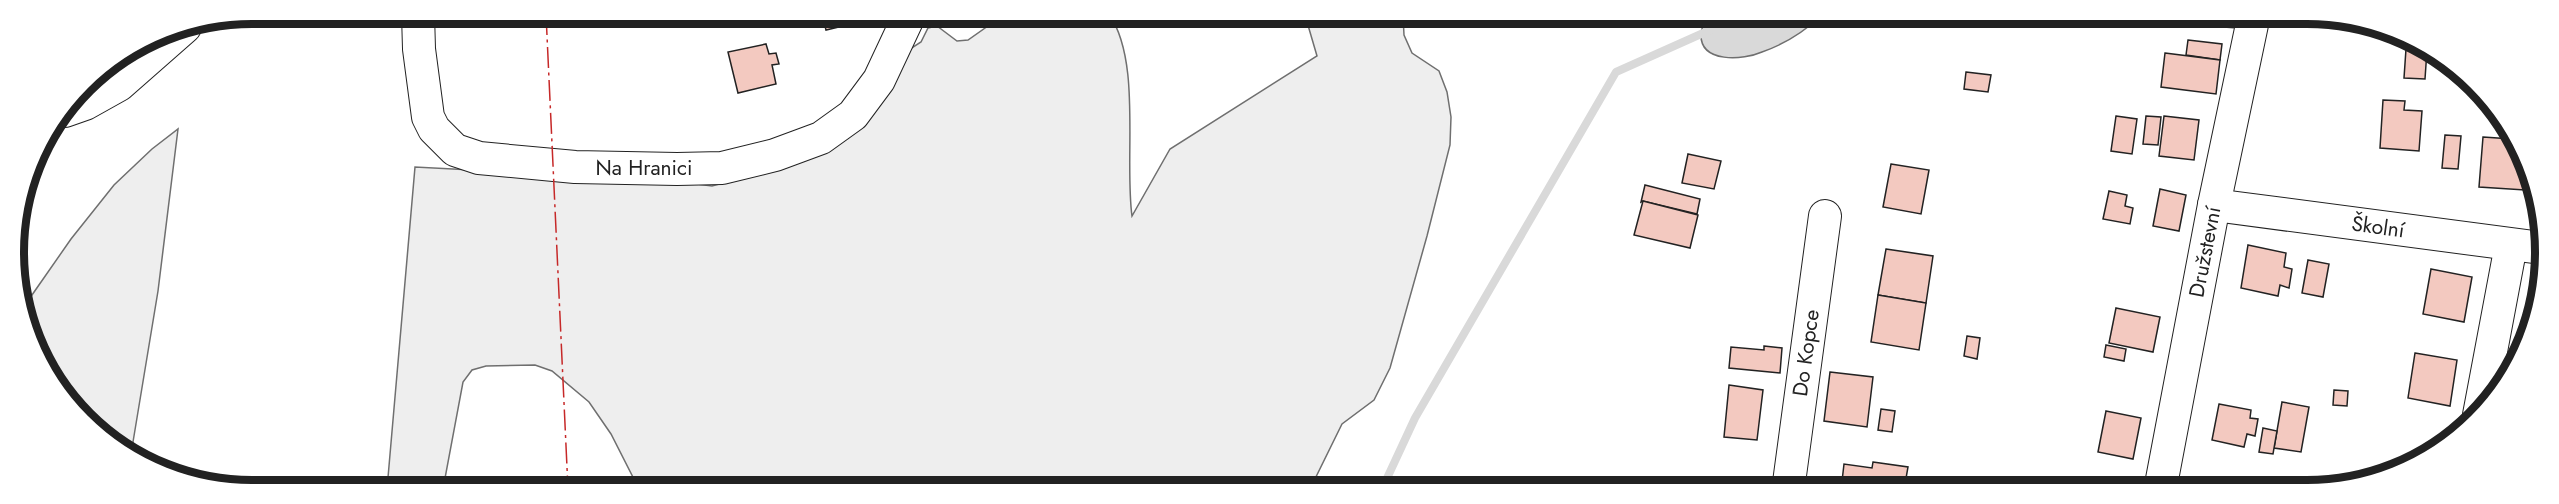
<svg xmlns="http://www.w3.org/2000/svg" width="2559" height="504" viewBox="0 0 2559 504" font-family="Jost,sans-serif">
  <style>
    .green { fill: #eee; stroke: #6f6f6f; stroke-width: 1.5 }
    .water { fill: #d9d9d9; stroke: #6f6f6f; stroke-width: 1.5 }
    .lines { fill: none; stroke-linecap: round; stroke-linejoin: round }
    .stream { stroke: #d9d9d9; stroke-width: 8 }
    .building { fill: #f3c9c0; stroke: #222; stroke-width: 1.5 }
    .minor-casing { stroke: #222; stroke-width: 34 }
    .minor { stroke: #fff; stroke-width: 32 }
    .power { stroke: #c62828; stroke-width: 1.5; stroke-dasharray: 21 4.5 3 4.5; stroke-linecap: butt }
    .labels { text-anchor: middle; stroke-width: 4.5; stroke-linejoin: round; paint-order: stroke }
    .street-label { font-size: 21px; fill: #222; stroke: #fff }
    .rim { fill: none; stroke: #222; stroke-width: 8 }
  </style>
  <rect width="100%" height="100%" fill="#fff"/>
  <g class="green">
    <path d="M1005,14h104c33,48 15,144 23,202l38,-67 147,-93 -12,-41h98l1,20 8,18 27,18 8,21 4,25 -1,28 -23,91 -37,132 -16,32 -32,24 -32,65h-671l-28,-55 -22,-32 -37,-31 -17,-6 -49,1 -14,4 -9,12 -20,107h-56l28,-322 251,13 46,6 79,-21 119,-116 11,-7 7,-14 9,-2 20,15 11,-1z"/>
    <polygon points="2100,15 2237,15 2234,28"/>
    <polygon points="178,129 158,291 131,454 72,409 26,329 24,311 32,295 71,239 114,185 152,149"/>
  </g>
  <path class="water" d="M1707,15h115c-18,17 -37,29 -60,37 -18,8 -63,12 -61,-19 1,-6 4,-13 6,-18z"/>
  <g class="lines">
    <polyline class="stream" points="1382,489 1415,418 1616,72 1710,30"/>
  </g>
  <g class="building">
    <polygon points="745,14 768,14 769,17 746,22"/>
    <polygon points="822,14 862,14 864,21 826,30"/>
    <polygon points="2188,40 2222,44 2220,60 2186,55"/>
    <polygon points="766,44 769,54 776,53 779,64 772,65 776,84 738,93 728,52"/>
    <polygon points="2406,49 2427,50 2425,79 2404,78"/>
    <polygon points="2165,53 2220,60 2216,94 2161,87"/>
    <polygon points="1966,72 1991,75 1988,92 1964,89"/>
    <polygon points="2383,100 2405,101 2404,110 2422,111 2419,151 2380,148"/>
    <polygon points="2116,116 2137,119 2132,154 2111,151"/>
    <polygon points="2146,116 2161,117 2158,145 2143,144"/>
    <polygon points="2164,116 2199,120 2194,160 2159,156"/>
    <polygon points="2445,135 2461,136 2458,169 2442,168"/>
    <polygon points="2483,137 2512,139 2527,169 2525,190 2479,187"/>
    <polygon points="1688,154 1721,161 1714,189 1682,183"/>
    <polygon points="1891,164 1929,170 1921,214 1883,207"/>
    <polygon points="1645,185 1700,199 1697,214 1643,201 1641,202"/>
    <polygon points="2160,189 2186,195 2179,231 2153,226"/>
    <polygon points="2109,191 2127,195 2125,206 2133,208 2130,224 2103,219"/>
    <polygon points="1643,201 1698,215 1690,248 1634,235"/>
    <polygon points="2248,245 2286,253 2284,267 2292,269 2289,288 2280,285 2278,296 2241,288"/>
    <polygon points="1886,249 1933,256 1926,303 1878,295"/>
    <polygon points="2308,260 2329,264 2323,297 2302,293"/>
    <polygon points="2431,269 2472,277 2464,322 2423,314"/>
    <polygon points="1878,295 1926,303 1919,350 1871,342"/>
    <polygon points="2116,308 2160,317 2153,352 2109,343"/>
    <polygon points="1967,336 1980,338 1977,359 1964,356"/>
    <polygon points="2106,345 2126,349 2124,361 2104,357"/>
    <polygon points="1764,346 1782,348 1780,373 1729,368 1731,347 1764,350"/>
    <polygon points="2415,353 2457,360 2450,406 2408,398"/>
    <polygon points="1830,372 1873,377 1867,427 1824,421"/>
    <polygon points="1729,385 1763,390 1757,440 1724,437"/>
    <polygon points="2334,390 2348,391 2347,406 2333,405"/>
    <polygon points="2282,402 2309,407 2301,452 2274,448"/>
    <polygon points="2219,404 2251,410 2250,418 2258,419 2255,436 2247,434 2244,447 2212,440"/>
    <polygon points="1881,409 1895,411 1892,432 1878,430"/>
    <polygon points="2106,411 2141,418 2133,459 2098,452"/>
    <polygon points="2263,428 2277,431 2273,454 2259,452"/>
    <polygon points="1873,462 1908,467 1904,490 1841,490 1844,464 1872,468"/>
    <polygon points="2202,482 2238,490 2200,490"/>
  </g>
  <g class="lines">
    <g class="minor-casing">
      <g id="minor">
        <polyline points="418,14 419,49 428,117 434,129 455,150 479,158 575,167 677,169 722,168 775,155 821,138 853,115 879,80 910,14"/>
        <polyline points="65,111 85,104 119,85 185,27"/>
        <polyline points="2214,205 2541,248"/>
        <polyline points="2479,415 2511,245"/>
        <polyline points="1788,490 1825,216"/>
        <polyline points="2160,490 2214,205 2254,15"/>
      </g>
    </g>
    <use href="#minor" class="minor"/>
    <polyline class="power" points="546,14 568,489"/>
  </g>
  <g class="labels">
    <g class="street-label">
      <text x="644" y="175">Na Hranici</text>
      <text transform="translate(2378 227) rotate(8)" y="7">Školní</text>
      <text transform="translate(2205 252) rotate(-79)" y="7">Družstevní</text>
      <text transform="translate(1806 353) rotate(-82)" y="7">Do Kopce</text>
    </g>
  </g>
  <path d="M0 0H2559V504H0ZM252 24H2307A228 228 0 0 1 2535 252V252A228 228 0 0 1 2307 480H252A228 228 0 0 1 24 252V252A228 228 0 0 1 252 24Z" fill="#fff" fill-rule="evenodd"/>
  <path class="rim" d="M252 24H2307A228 228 0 0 1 2535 252V252A228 228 0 0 1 2307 480H252A228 228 0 0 1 24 252V252A228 228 0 0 1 252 24Z"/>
</svg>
